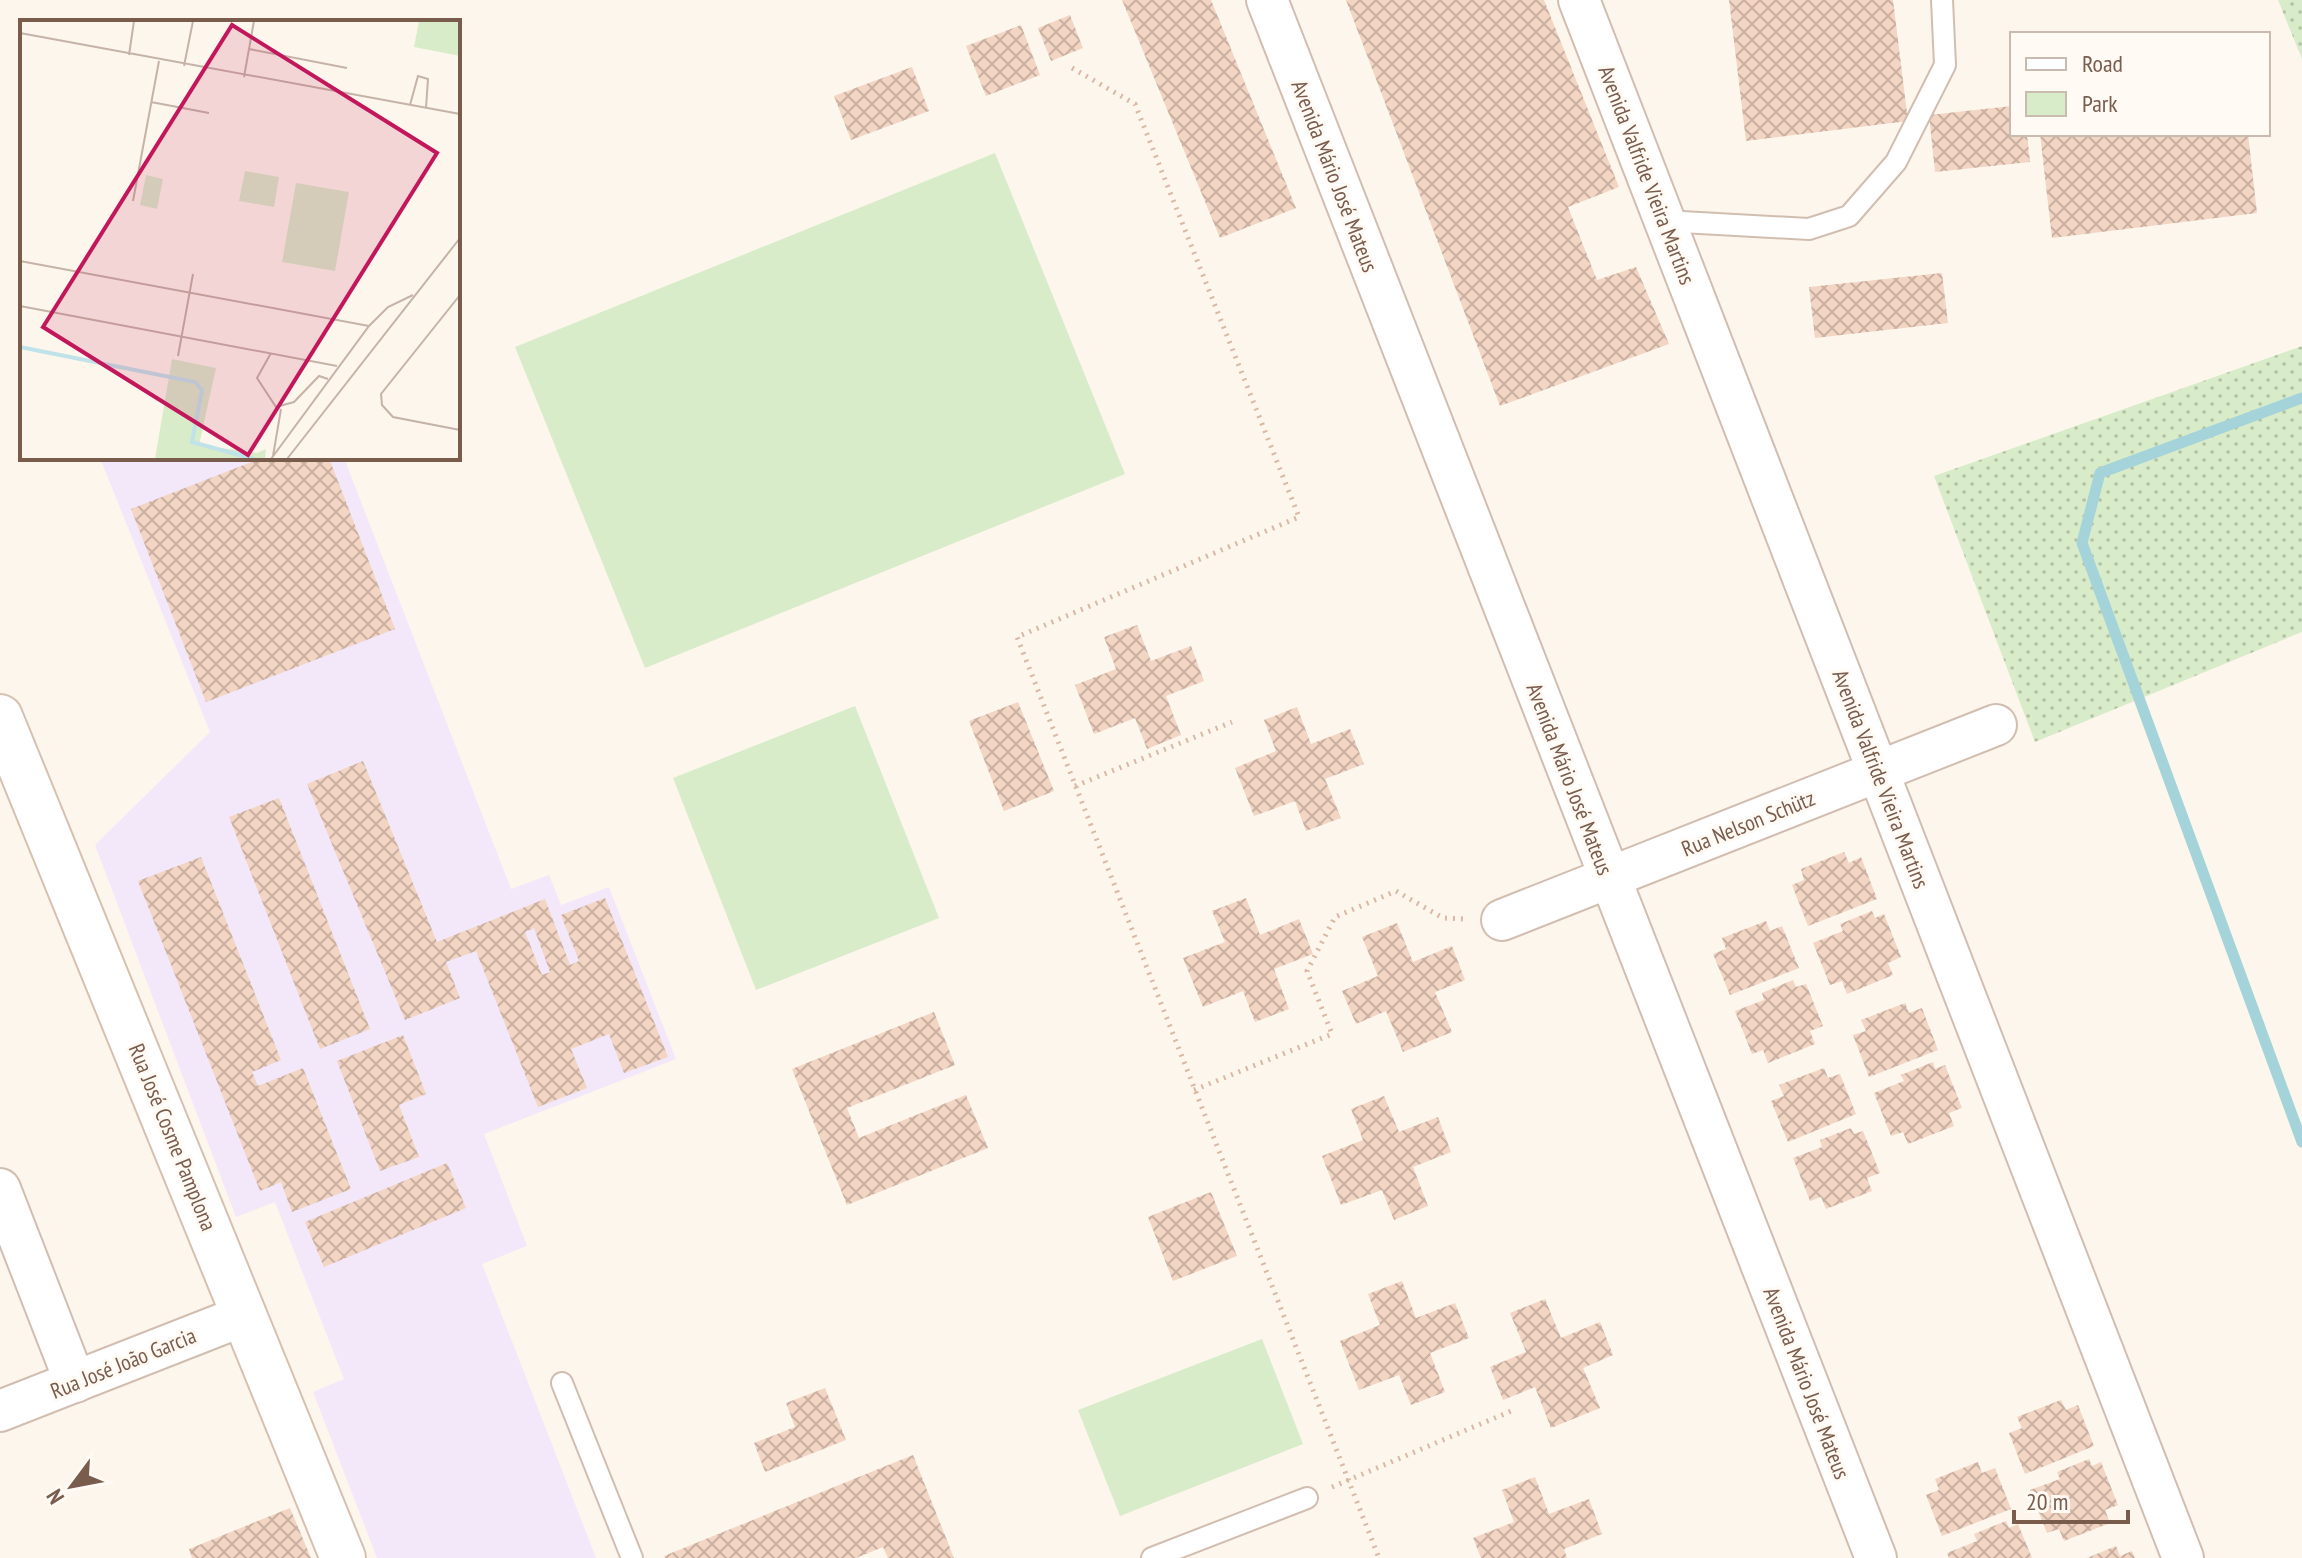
<svg xmlns="http://www.w3.org/2000/svg" width="2302" height="1558" viewBox="0 0 2302 1558" font-family="'PT Sans Narrow',sans-serif">
  <style>
    .education { fill: #f3e8fa }
    .green { fill: url(#green-dots) }
    .pitch { fill: #d8ecc9 }
    .lines { fill: none; stroke-linecap: round; stroke-linejoin: round }
    .stream { stroke: #a5d3da; stroke-width: 11 }
    .building { fill: url(#building-cross-hatch); fill-rule: evenodd }
    .lane-casing { stroke: #d1beb0; stroke-width: 24 }
    .street-casing { stroke: #d1beb0; stroke-width: 44 }
    .secondary-casing { stroke: #d6c0b0; stroke-width: 48 }
    .path { stroke: #d9b8a5; stroke-width: 5; stroke-dasharray: 2 6; stroke-linecap: butt }
    .lane { stroke: #fff; stroke-width: 20 }
    .street { stroke: #fff; stroke-width: 40 }
    .secondary { stroke: #fff; stroke-width: 44 }
    .labels { text-anchor: middle; stroke-width: 6; stroke-linejoin: round; paint-order: stroke }
    .street-label { font-size: 22px; fill: #7a5c4d; stroke: #fffaf3 }
    .inset-river { fill: none; stroke: #bfe3e8; stroke-width: 4 }
    .inset-road { fill: none; stroke: #c5b3a7; stroke-width: 2 }
    .view { fill: #c2185b; fill-opacity: 0.15; stroke: #c2185b; stroke-width: 4 }
    .inset-edge { fill: none; stroke: #7a5c4d; stroke-width: 4 }
  </style>
  <defs>
    <pattern id="green-dots" width="8" height="8" patternUnits="userSpaceOnUse" patternTransform="scale(2)"><rect width="8" height="8" fill="#d8ecc9"/><path d="M2 2h.1M6 6h.1" fill="none" stroke="#b4c2a5" stroke-width="1.8" stroke-linecap="round"/></pattern>
    <pattern id="building-cross-hatch" width="8" height="8" patternUnits="userSpaceOnUse" patternTransform="scale(2)"><rect width="8" height="8" fill="#f3d5c3"/><path d="M0 0l8 8M0 8l8-8" fill="none" stroke="#cab0a1"/></pattern>
  </defs>
  <rect width="100%" height="100%" fill="#fdf6ec"/>
  <polygon class="education" points="100,458 344,458 511,889 549,875 561,905 609,887 676,1059 484,1134 527,1246 482,1264 596,1558 377,1558 313,1392 344,1379 275,1202 236,1217 95,845 210,732"/>
  <g class="green">
    <polygon points="2278,0 2302,0 2302,59"/>
    <polygon points="2302,346 2302,632 2035,742 1934,476"/>
  </g>
  <g class="pitch">
    <polygon points="995,153 1125,474 645,668 515,347"/>
    <polygon points="855,706 939,918 756,990 673,778"/>
    <polygon points="1262,1339 1303,1444 1120,1516 1078,1410"/>
  </g>
  <g class="lines">
    <polyline class="stream" points="2302,398 2100,473 2082,543 2302,1142"/>
  </g>
  <g class="building">
    <polygon points="1122,0 1211,0 1296,208 1220,238"/>
    <polygon points="1346,0 1544,0 1619,187 1568,207 1597,280 1636,267 1669,344 1500,406"/>
    <polygon points="1729,0 1893,0 1908,121 1746,141"/>
    <polygon points="1070,15 1083,48 1051,61 1038,28"/>
    <polygon points="1021,25 1040,75 986,96 966,46"/>
    <polygon points="912,67 929,111 851,140 834,96"/>
    <polygon points="2012,106 2012,134 2027,134 2030,162 1935,172 1929,115"/>
    <polygon points="2040,134 2248,134 2257,213 2052,238"/>
    <polygon points="1942,273 1948,323 1815,338 1809,287"/>
    <polygon points="262,458 329,458 395,629 206,702 131,509"/>
    <polygon points="1137,625 1151,661 1191,646 1204,681 1166,696 1181,735 1147,749 1135,718 1094,734 1075,685 1116,669 1104,637"/>
    <polygon points="1018,702 1054,791 1004,811 969,721"/>
    <polygon points="1297,707 1311,744 1350,729 1364,764 1325,779 1341,818 1306,831 1295,801 1254,816 1235,768 1276,751 1264,720"/>
    <path d="M363,761l74,181 108,-43 25,66 9,-4 -18,-46 44,-17 63,159 -44,16 -15,-39 -38,15 16,39 -49,19 -62,-156 -30,11 14,36 -55,22 -98,-236zM534,928l16,44 -8,3 -17,-43z"/>
    <polygon points="279,798 370,1029 320,1049 229,817"/>
    <polygon points="1844,852 1849,863 1861,857 1877,899 1808,926 1792,885 1804,880 1801,869"/>
    <polygon points="201,857 281,1060 252,1072 258,1086 303,1068 351,1189 292,1212 281,1182 260,1191 138,881"/>
    <polygon points="1246,898 1260,935 1299,919 1313,954 1274,969 1289,1009 1255,1022 1243,991 1203,1007 1183,958 1225,942 1212,911"/>
    <polygon points="1872,911 1875,918 1884,914 1901,957 1888,963 1893,975 1847,994 1842,981 1830,985 1813,943 1843,931 1840,924"/>
    <polygon points="1766,921 1770,931 1782,926 1799,968 1730,995 1713,954 1726,949 1722,938"/>
    <polygon points="1397,923 1413,962 1452,946 1465,980 1435,992 1452,1032 1403,1052 1386,1011 1356,1024 1342,991 1378,976 1362,937"/>
    <polygon points="1793,980 1796,987 1806,984 1823,1026 1810,1031 1815,1044 1768,1063 1763,1050 1752,1054 1735,1011 1764,1000 1762,993"/>
    <polygon points="1905,1003 1909,1013 1922,1008 1938,1050 1869,1077 1853,1035 1866,1031 1861,1020"/>
    <polygon points="934,1012 955,1065 847,1108 859,1138 966,1095 988,1148 847,1205 792,1069"/>
    <polygon points="403,1035 426,1094 399,1105 419,1157 380,1171 337,1061"/>
    <polygon points="1933,1062 1935,1069 1945,1065 1962,1108 1949,1113 1954,1126 1908,1144 1903,1132 1891,1136 1874,1093 1904,1081 1901,1075"/>
    <polygon points="1824,1068 1828,1078 1840,1074 1856,1114 1788,1142 1771,1101 1784,1096 1779,1085"/>
    <polygon points="1384,1096 1399,1132 1438,1117 1451,1152 1413,1167 1428,1206 1394,1220 1382,1190 1341,1205 1322,1156 1363,1140 1351,1109"/>
    <polygon points="1851,1128 1854,1134 1863,1131 1880,1173 1867,1178 1872,1191 1826,1209 1821,1197 1810,1201 1793,1158 1822,1147 1820,1140"/>
    <polygon points="447,1163 466,1208 324,1267 305,1222"/>
    <polygon points="1211,1192 1237,1256 1173,1281 1148,1217"/>
    <polygon points="1402,1281 1416,1318 1455,1303 1469,1338 1430,1353 1445,1392 1411,1405 1399,1375 1359,1390 1340,1341 1380,1325 1368,1294"/>
    <polygon points="1545,1299 1561,1338 1600,1322 1613,1355 1583,1368 1600,1408 1551,1428 1535,1387 1503,1400 1490,1367 1526,1352 1510,1313"/>
    <polygon points="825,1388 846,1440 765,1472 754,1443 795,1427 786,1403"/>
    <polygon points="2061,1400 2066,1410 2078,1405 2094,1446 2025,1474 2009,1433 2022,1428 2017,1417"/>
    <polygon points="913,1455 954,1558 888,1558 883,1547 856,1558 665,1558 664,1556"/>
    <polygon points="2089,1459 2092,1466 2101,1462 2118,1505 2105,1510 2110,1523 2064,1541 2059,1529 2047,1533 2030,1490 2060,1479 2057,1472"/>
    <polygon points="1978,1462 1982,1473 1995,1468 2011,1509 1942,1536 1926,1495 1939,1490 1935,1479"/>
    <polygon points="1535,1477 1549,1514 1589,1499 1602,1534 1564,1549 1567,1558 1481,1558 1473,1538 1514,1522 1502,1490"/>
    <polygon points="290,1508 311,1558 192,1558 189,1549"/>
    <polygon points="2006,1521 2009,1528 2018,1524 2032,1558 1949,1558 1947,1553 1977,1541 1974,1534"/>
    <polygon points="2116,1546 2120,1556 2132,1551 2135,1558 2087,1558"/>
  </g>
  <g class="lines">
    <g class="lane-casing">
      <g id="lane">
        <polyline points="1664,221 1809,229 1849,216 1896,162 1945,65 1942,0"/>
        <polyline points="562,1383 632,1558"/>
        <polyline points="1152,1558 1307,1498"/>
      </g>
    </g>
    <g class="street-casing">
      <g id="street">
        <polyline points="1267,0 1876,1558"/>
        <polyline points="1579,0 2183,1558"/>
        <polyline points="1502,920 1996,725"/>
        <polyline points="0,1189 75,1382"/>
        <polyline points="0,1411 245,1315"/>
      </g>
    </g>
    <g class="secondary-casing">
      <polyline id="secondary" points="0,717 343,1558"/>
    </g>
    <g class="path">
      <polyline points="1072,68 1135,104 1299,517 1017,637 1379,1558"/>
      <polyline points="1075,786 1232,722"/>
      <polyline points="1194,1090 1332,1034 1307,971 1335,917 1396,891 1443,918 1465,919"/>
      <polyline points="1332,1487 1516,1409"/>
    </g>
    <use href="#lane" class="lane"/>
    <use href="#street" class="street"/>
    <use href="#secondary" class="secondary"/>
  </g>
  <g class="labels">
    <g class="street-label">
      <text transform="translate(1647 175) rotate(69)" y="8">Avenida Valfride Vieira Martins</text>
      <text transform="translate(1335 176) rotate(69)" y="8">Avenida Mário José Mateus</text>
      <text transform="translate(1570 779) rotate(69)" y="8">Avenida Mário José Mateus</text>
      <text transform="translate(1881 779) rotate(69)" y="8">Avenida Valfride Vieira Martins</text>
      <text transform="translate(1748 823) rotate(-22)" y="8">Rua Nelson Schütz</text>
      <text transform="translate(173 1137) rotate(68)" y="8">Rua José Cosme Pamplona</text>
      <text transform="translate(123 1363) rotate(-22)" y="8">Rua José João Garcia</text>
      <text transform="translate(1807 1383) rotate(69)" y="8">Avenida Mário José Mateus</text>
    </g>
  </g>
  <g transform="translate(20 20)">
    <rect width="440" height="440" fill="#fdf6ec"/>
    <path d="M399,1h41v35l-46,-9zM152,339l44,9 -17,77 58,8 9,-4 -1,10h-110z" fill="#d8ecc9"/>
    <path d="M225,151l34,6 -5,30 -35,-6zM126,155l17,4 -6,30 -17,-4zM276,163l53,9 -14,79 -53,-9z" fill="#d8ecc9"/>
    <path class="inset-river" d="M0,327l175,35 7,8 -10,52 62,17"/>
    <path class="inset-road" d="M0,13l440,81M229,29l98,19M109,35l5,-34M164,46l9,-45M224,57l10,-56M131,82l58,11M390,85l8,-29 10,3 -2,29M113,181l26,-140M0,241l349,65M440,275l-79,99 1,11 11,12 67,13M0,286l317,60M251,333l-14,25 19,29 18,-5 25,-26 9,3M158,336l15,-82M253,436l8,-47M251,439l98,-133 19,-19 25,-12M267,439l173,-221"/>
    <path class="view" d="M212,5l205,128 -189,302 -205,-128z"/>
    <rect width="440" height="440" class="inset-edge"/>
  </g>
  <rect x="2010" y="32" width="260" height="104" fill="#fffaf3" stroke="#cabbb1" stroke-width="2"/>
  <rect x="2026" y="58" width="40" height="12" fill="#ffffff" stroke="#cabbb1" stroke-width="2"/>
  <text x="2082" y="72" font-size="24" fill="#7a5c4d">Road</text>
  <rect x="2026" y="92" width="40" height="24" fill="#d8ecc9" stroke="#cabbb1" stroke-width="2"/>
  <text x="2082" y="112" font-size="24" fill="#7a5c4d">Park</text>
  <g transform="translate(72 1486) rotate(238)" stroke="#fffaf3" stroke-width="6" paint-order="stroke">
  <path d="M0-6L14 30L0 20L-14 30Z" fill="#7a5c4d"/>
  <text y="-12" font-size="22" font-weight="bold" text-anchor="middle" fill="#7a5c4d">N</text>
  </g>
  <path d="M2014 1510v12h114v-12" fill="none" stroke="#7a5c4d" stroke-width="4"/>
  <text x="2026" y="1510" font-size="24" fill="#7a5c4d" stroke="#fffaf3" stroke-width="6" paint-order="stroke">20 m</text>
</svg>
